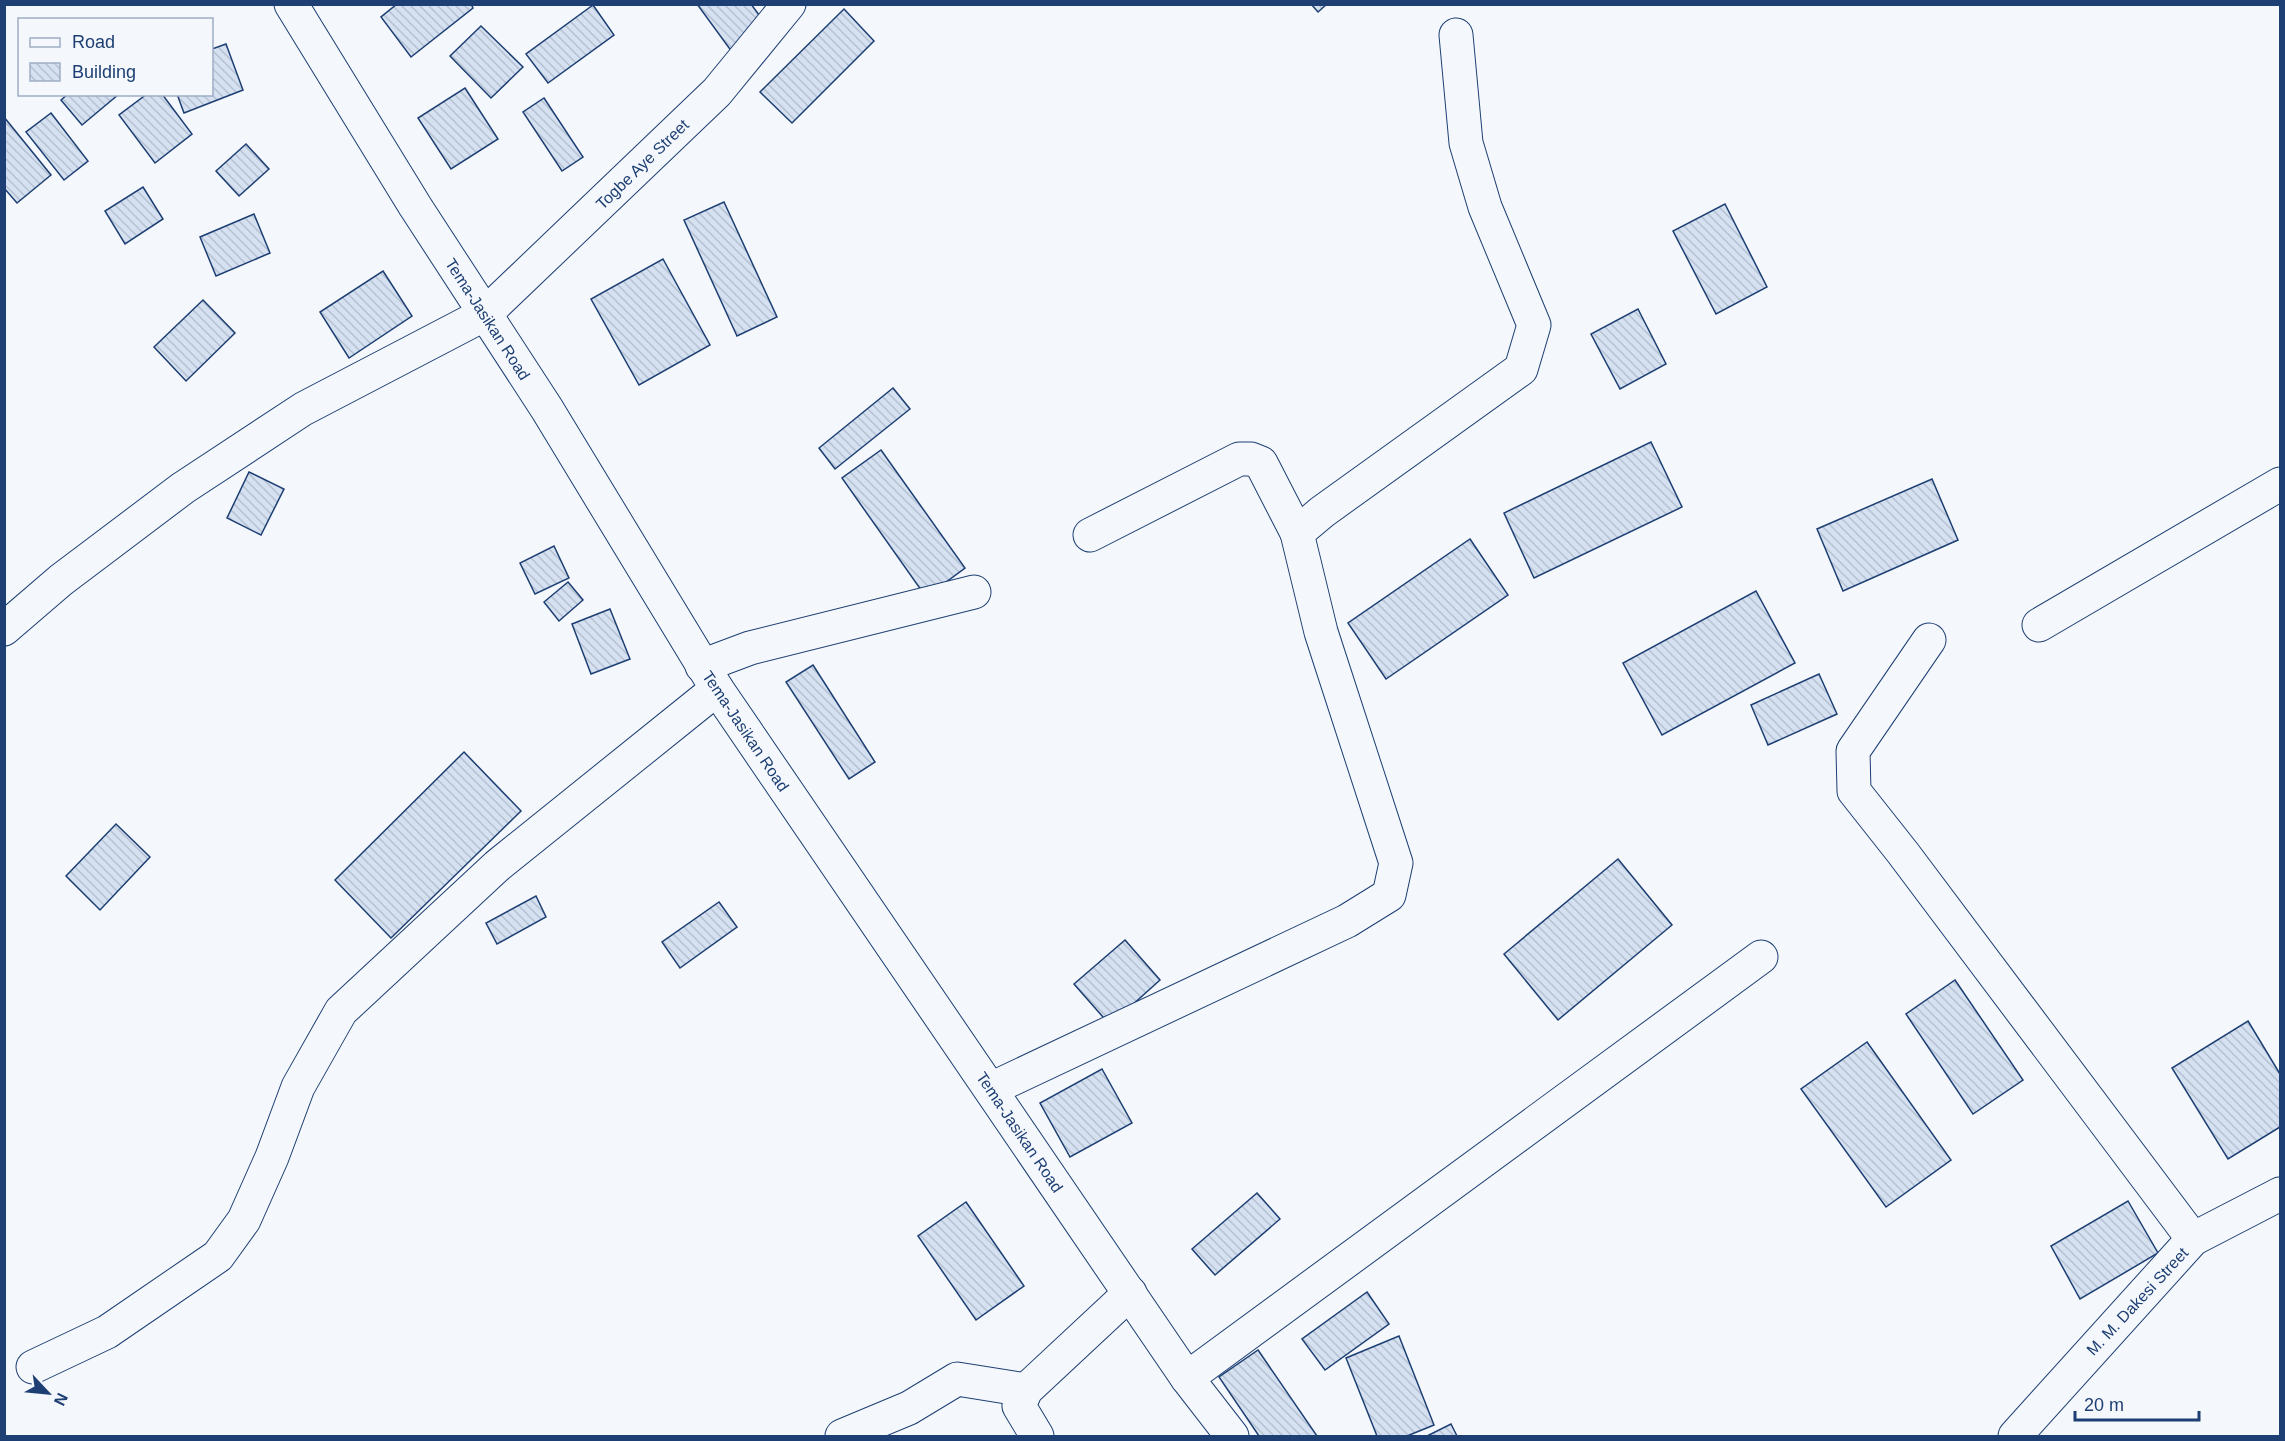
<svg xmlns="http://www.w3.org/2000/svg" width="2285" height="1441" viewBox="0 0 2285 1441" font-family="Arial,sans-serif">
  <style>
    .building { fill: url(#building-back-hatch); stroke: #1d3f73; stroke-width: 1.5 }
    .lines { fill: none; stroke-linecap: round; stroke-linejoin: round }
    .minor-casing { stroke: #1d3f73; stroke-width: 35 }
    .highway-casing { stroke: #1d3f73; stroke-width: 35 }
    .minor { stroke: #f4f7fb; stroke-width: 33 }
    .highway { stroke: #f4f7fb; stroke-width: 33 }
    .labels { text-anchor: middle; stroke-width: 4.5; stroke-linejoin: round; paint-order: stroke }
    .street-label { font-size: 16px; fill: #1d3f73; stroke: #f4f7fb }
  </style>
  <defs>
    <pattern id="building-back-hatch" width="6" height="6" patternUnits="userSpaceOnUse" patternTransform="scale(1.5)"><rect width="6" height="6" fill="#d5e0f0"/><path d="M-1 5l2 2M0 0l6 6M5-1l2 2" fill="none" stroke="#b6c1d1"/></pattern>
  </defs>
  <rect width="100%" height="100%" fill="#f4f7fb"/>
  <g class="building">
    <polygon points="397,4 471,4 473,8 411,57 381,17"/>
    <polygon points="697,4 751,4 767,26 732,52"/>
    <polygon points="1311,4 1327,4 1318,12"/>
    <polygon points="593,5 614,35 548,83 526,54"/>
    <polygon points="844,9 874,41 792,123 760,92"/>
    <polygon points="481,26 523,67 491,98 450,56"/>
    <polygon points="226,44 243,90 184,113 177,94 212,94 212,49"/>
    <polygon points="465,88 498,139 451,169 418,118"/>
    <polygon points="68,94 119,94 82,125 61,100"/>
    <polygon points="147,94 162,94 192,134 155,163 119,115"/>
    <polygon points="544,98 583,157 562,171 523,112"/>
    <polygon points="51,113 88,161 64,180 26,132"/>
    <polygon points="4,117 51,175 17,203 4,188"/>
    <polygon points="246,144 269,169 239,196 216,171"/>
    <polygon points="143,187 163,219 125,244 105,211"/>
    <polygon points="724,202 777,317 737,336 684,220"/>
    <polygon points="1725,204 1767,287 1716,314 1673,231"/>
    <polygon points="254,214 270,253 216,276 200,237"/>
    <polygon points="663,259 710,345 639,385 591,299"/>
    <polygon points="383,271 412,316 349,358 320,312"/>
    <polygon points="203,300 235,333 186,381 154,347"/>
    <polygon points="1638,309 1666,364 1620,389 1591,334"/>
    <polygon points="893,388 910,409 835,469 819,448"/>
    <polygon points="1651,442 1682,507 1534,578 1504,513"/>
    <polygon points="881,450 965,568 926,597 842,478"/>
    <polygon points="249,472 284,489 261,535 227,518"/>
    <polygon points="1932,479 1958,540 1843,591 1817,529"/>
    <polygon points="1470,539 1508,595 1386,679 1348,623"/>
    <polygon points="554,546 569,578 535,594 520,563"/>
    <polygon points="568,582 583,600 559,621 544,602"/>
    <polygon points="1756,591 1795,663 1662,735 1623,663"/>
    <polygon points="610,609 630,659 591,674 572,624"/>
    <polygon points="813,665 875,762 849,779 786,682"/>
    <polygon points="1819,674 1837,714 1768,745 1751,705"/>
    <polygon points="464,752 521,811 391,938 335,880"/>
    <polygon points="116,824 150,857 100,910 66,876"/>
    <polygon points="1618,859 1672,925 1558,1020 1504,954"/>
    <polygon points="536,896 546,917 497,944 486,923"/>
    <polygon points="719,902 737,927 680,968 662,942"/>
    <polygon points="1125,940 1160,980 1110,1025 1074,984"/>
    <polygon points="1955,980 2023,1080 1973,1114 1906,1014"/>
    <polygon points="2248,1021 2280,1074 2280,1127 2228,1159 2172,1068"/>
    <polygon points="1867,1042 1951,1160 1886,1207 1801,1089"/>
    <polygon points="1102,1069 1132,1123 1070,1157 1040,1103"/>
    <polygon points="1257,1193 1280,1219 1215,1275 1192,1249"/>
    <polygon points="2128,1201 2158,1253 2080,1299 2051,1246"/>
    <polygon points="966,1202 1024,1286 976,1320 918,1236"/>
    <polygon points="1367,1292 1389,1324 1325,1370 1302,1339"/>
    <polygon points="1399,1336 1434,1425 1407,1436 1377,1436 1346,1358"/>
    <polygon points="1258,1350 1317,1436 1259,1436 1219,1377"/>
    <polygon points="1451,1424 1457,1436 1427,1436"/>
  </g>
  <g class="lines">
    <g class="minor-casing">
      <g id="minor">
        <polyline points="1090,535 1239,459 1251,459 1261,463 1297,533"/>
        <polyline points="2039,625 2280,484"/>
        <polyline points="4,629 61,580 183,488 303,409 485,314 717,92 789,4"/>
        <polyline points="1929,640 1853,751 1854,791 1903,853 2193,1239"/>
        <polyline points="702,666 750,648 974,592"/>
        <polyline points="991,1089 1347,921 1389,895 1396,863 1321,632 1297,533 1322,512 1521,369 1534,325 1485,207 1466,143 1456,35"/>
        <polyline points="33,1367 107,1332 218,1256 244,1220 272,1157 298,1087 341,1011 497,866 717,689"/>
        <polyline points="1187,1378 1761,957"/>
        <polyline points="842,1436 909,1408 957,1379 1026,1390"/>
        <polyline points="1037,1436 1019,1406 1026,1390 1130,1293"/>
        <polyline points="2015,1436 2193,1239 2280,1194"/>
      </g>
    </g>
    <g class="highway-casing">
      <polyline id="highway" points="291,4 415,206 547,409 717,689 1187,1378 1232,1436"/>
    </g>
    <use href="#minor" class="minor"/>
    <use href="#highway" class="highway"/>
  </g>
  <g class="labels">
    <g class="street-label">
      <text transform="translate(642 164) rotate(-44)" y="6">Togbe Aye Street</text>
      <text transform="translate(488 319) rotate(57)" y="6">Tema-Jasikan Road</text>
      <text transform="translate(746 731) rotate(56)" y="6">Tema-Jasikan Road</text>
      <text transform="translate(1020 1132) rotate(56)" y="6">Tema-Jasikan Road</text>
      <text transform="translate(2137 1301) rotate(-47)" y="6">M. M. Dakesi Street</text>
    </g>
  </g>
  <rect width="2285" height="1441" fill="none" stroke="#1d3f73" stroke-width="12"/>
  <rect x="18" y="18" width="195" height="78" fill="#f4f7fb" stroke="#9eadc5" stroke-width="1.5"/>
  <rect x="30" y="38" width="30" height="9" fill="#f4f7fb" stroke="#9eadc5" stroke-width="1.5"/>
  <text x="72" y="48" font-size="18" fill="#1d3f73">Road</text>
  <rect x="30" y="63" width="30" height="18" fill="url(#building-back-hatch)" stroke="#9eadc5" stroke-width="1.5"/>
  <text x="72" y="78" font-size="18" fill="#1d3f73">Building</text>
  <g transform="translate(48 1393) rotate(116)" stroke="#f4f7fb" stroke-width="4.5" paint-order="stroke">
  <path d="M0-4.5L10 22L0 15L-10 22Z" fill="#1d3f73"/>
  <text y="-9" font-size="16" font-weight="bold" text-anchor="middle" fill="#1d3f73">N</text>
  </g>
  <path d="M2075 1411v9h124v-9" fill="none" stroke="#1d3f73" stroke-width="3"/>
  <text x="2084" y="1411" font-size="18" fill="#1d3f73" stroke="#f4f7fb" stroke-width="4.5" paint-order="stroke">20 m</text>
</svg>
